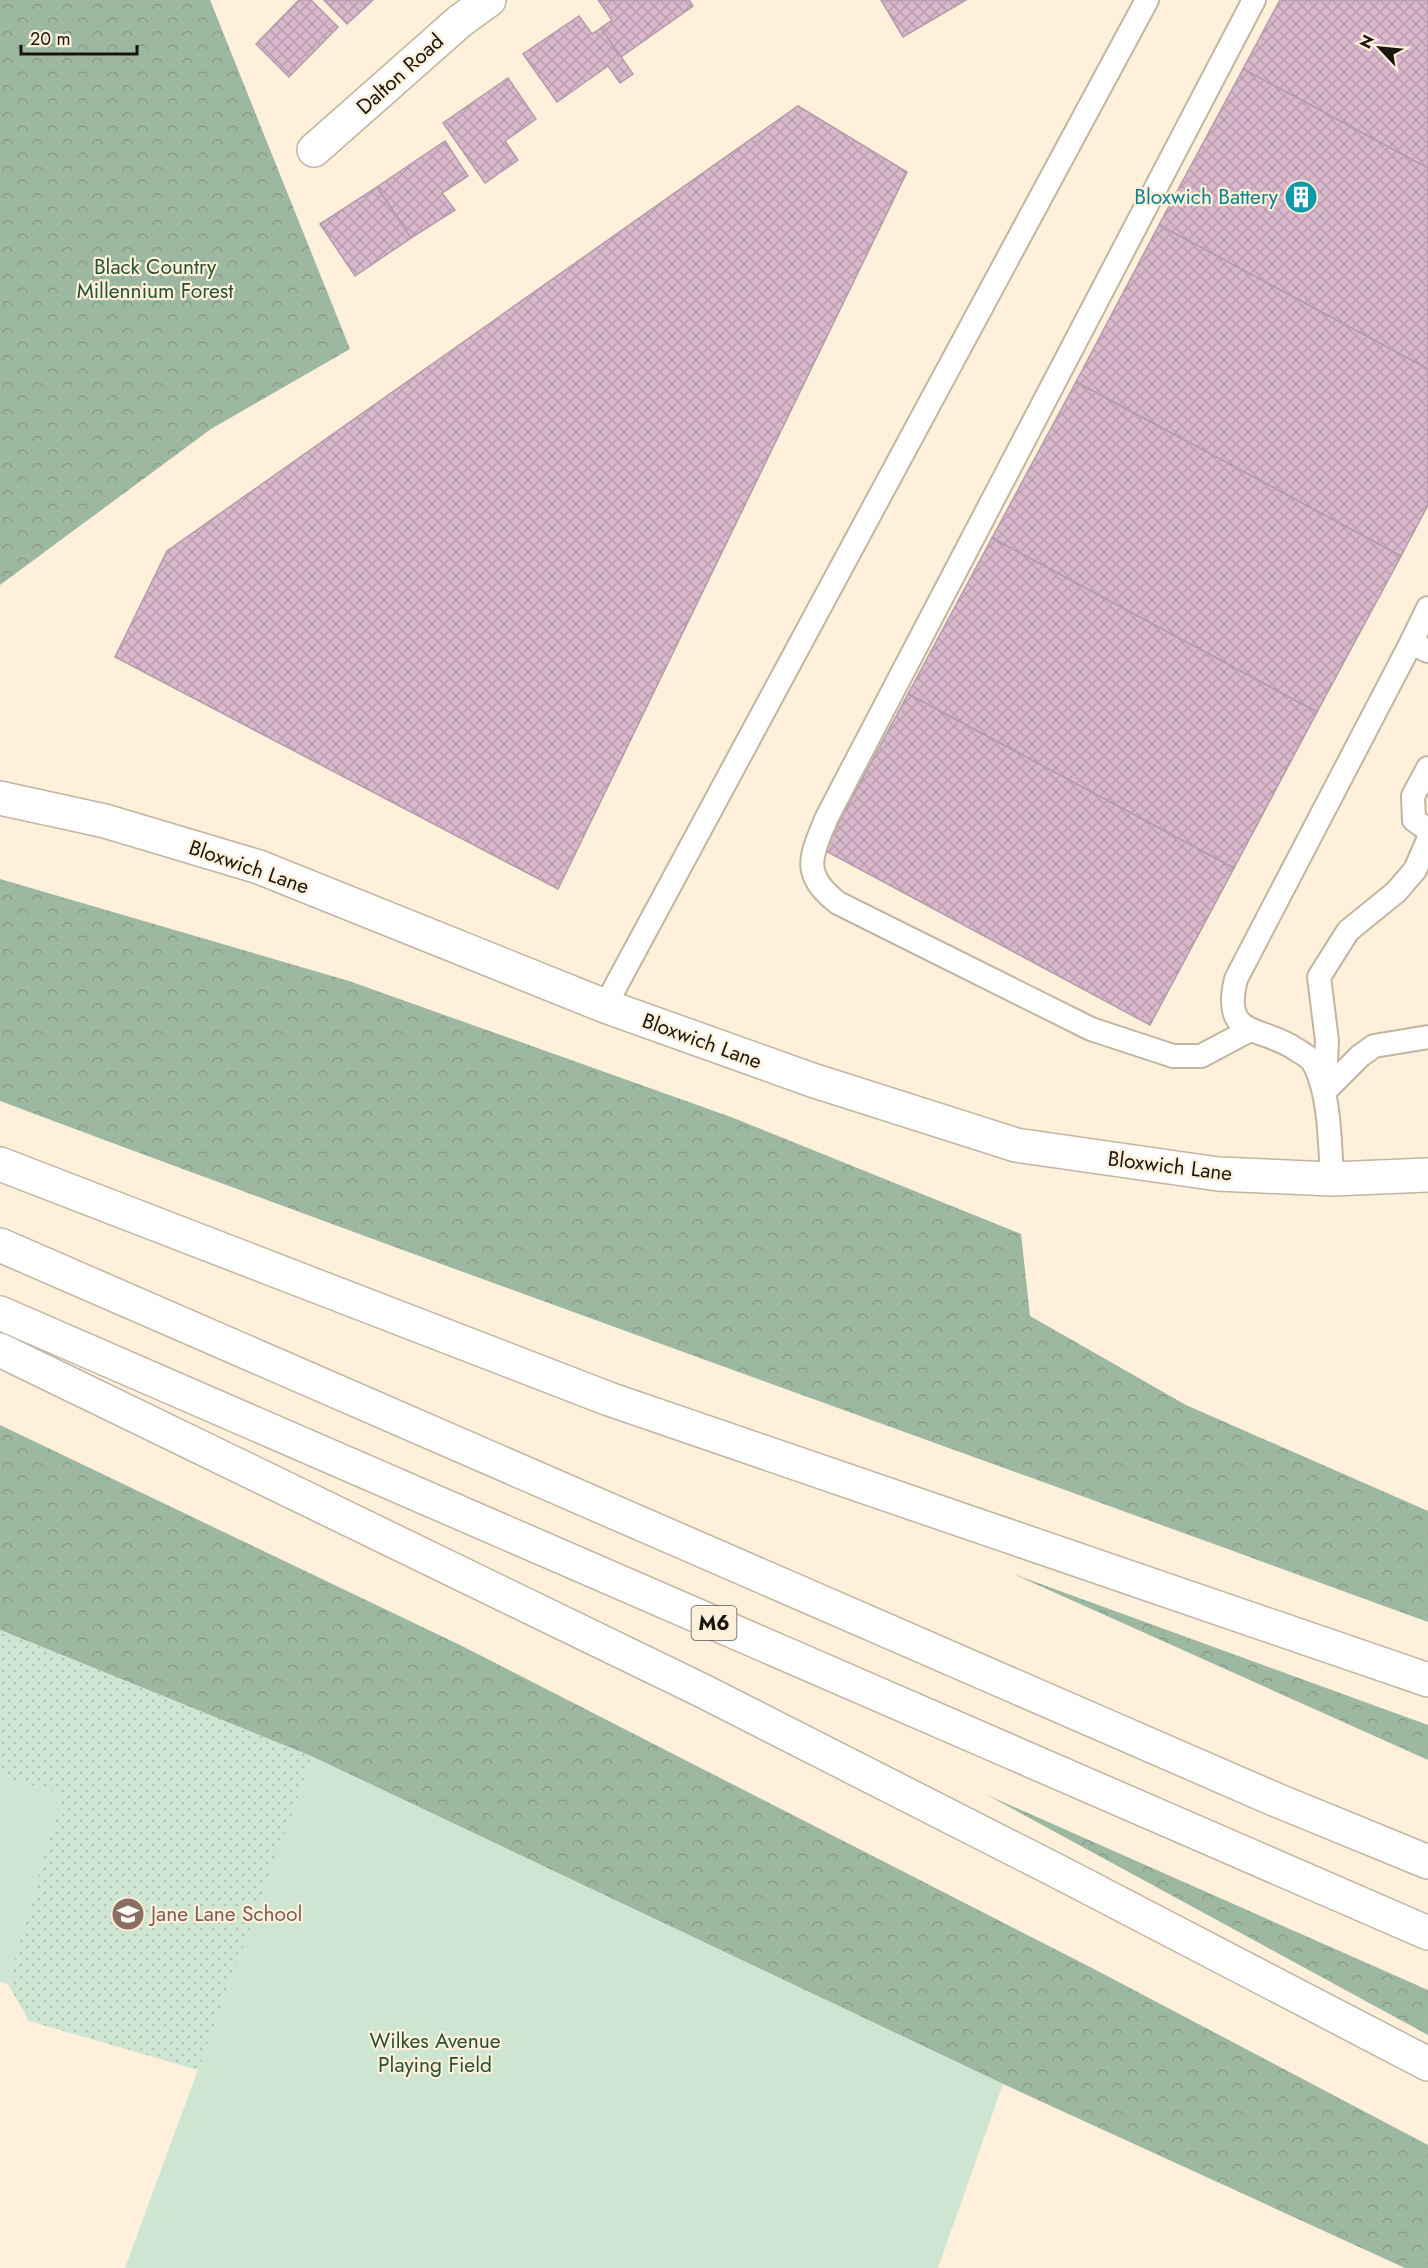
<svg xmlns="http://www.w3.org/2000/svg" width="1428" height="2268" viewBox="0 0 1428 2268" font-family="Jost,sans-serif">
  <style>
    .forest { fill: url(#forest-crowns) }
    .park { fill: #cde5d1 }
    .garden { fill: url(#garden-dots) }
    .building { fill: url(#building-cross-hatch); stroke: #b29ca9; stroke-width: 1.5 }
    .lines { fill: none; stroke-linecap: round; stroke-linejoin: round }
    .lane-casing { stroke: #c2b5a1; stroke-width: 26 }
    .street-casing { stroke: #c2b5a1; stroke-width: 36 }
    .secondary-casing { stroke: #c2b5a1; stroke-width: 36 }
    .highway-casing { stroke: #c2b5a1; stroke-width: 36 }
    .lane { stroke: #fff; stroke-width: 22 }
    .street { stroke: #fff; stroke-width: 33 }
    .secondary { stroke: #fff; stroke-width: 33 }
    .highway { stroke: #fff; stroke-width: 33 }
    .labels { text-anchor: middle; stroke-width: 4.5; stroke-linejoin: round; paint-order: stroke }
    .shield { fill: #fef0db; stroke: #5e574c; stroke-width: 1.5 }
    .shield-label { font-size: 20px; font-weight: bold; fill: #1a160e }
    .street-label { font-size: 21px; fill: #1a160e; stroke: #fef0db }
    .culture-label { font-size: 21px; fill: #0d838f; stroke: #fef0db; text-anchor: end }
    .park-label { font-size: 21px; fill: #265230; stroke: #fef0db }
    .education-label { font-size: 21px; fill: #785e54; stroke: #fef0db; text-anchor: start }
  </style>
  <defs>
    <pattern id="forest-crowns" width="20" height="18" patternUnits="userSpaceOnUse" patternTransform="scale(1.5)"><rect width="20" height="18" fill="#9db8a1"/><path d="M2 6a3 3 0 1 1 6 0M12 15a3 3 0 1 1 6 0" fill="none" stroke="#879d89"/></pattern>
    <pattern id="garden-dots" width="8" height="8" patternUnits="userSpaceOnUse" patternTransform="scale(1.5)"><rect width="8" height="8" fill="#cde5d1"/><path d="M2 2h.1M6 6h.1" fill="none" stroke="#afc4b2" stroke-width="1.8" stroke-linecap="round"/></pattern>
    <pattern id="building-cross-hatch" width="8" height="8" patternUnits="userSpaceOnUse" patternTransform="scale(1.5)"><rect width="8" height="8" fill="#d9b8cb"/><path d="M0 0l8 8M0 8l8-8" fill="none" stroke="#ba9dad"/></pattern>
  </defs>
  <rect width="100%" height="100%" fill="#fef0db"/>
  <g class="forest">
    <polygon points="0,0 210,0 350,349 211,429 0,585"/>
    <path d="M0,879l349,102 382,136 290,117 9,82 156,89 242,106v111c-476,-174 -953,-343 -1428,-521z"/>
    <polygon points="0,1425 460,1645 1094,1969 1428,2145 1428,2268 1405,2268 1003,2084 313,1757 0,1630"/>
    <polygon points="1013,1574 1428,1725 1428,1760"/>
    <polygon points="987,1795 1428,1990 1428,2035"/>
  </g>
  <g class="park">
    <polygon points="313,1757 1003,2084 938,2268 125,2268"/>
    <polygon points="0,1776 62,1794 8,1984 0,1982"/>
  </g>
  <polygon class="garden" points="0,1630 313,1757 198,2070 29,2021 8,1984 62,1794 0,1776"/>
  <g class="building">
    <polygon points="299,0 311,0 338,27 289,77 256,44"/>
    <polygon points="324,0 373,0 347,24"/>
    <polygon points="598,0 689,0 693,6 621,57 601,28 612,20"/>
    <polygon points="881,0 966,0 903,37"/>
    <polygon points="1280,0 1428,0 1428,168 1243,69"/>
    <polygon points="579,16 592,34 601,28 633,74 620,83 608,66 557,102 523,54"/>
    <polygon points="1243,69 1428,168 1428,369 1159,225"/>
    <polygon points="508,78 536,119 505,141 518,160 485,183 443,123"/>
    <polygon points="798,106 907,172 558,889 115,657 167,551"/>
    <polygon points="445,141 468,176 442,193 455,210 411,238 377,187"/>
    <polygon points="377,187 411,238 355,276 320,224"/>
    <polygon points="1159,225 1428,369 1428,505 1401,556 1076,382"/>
    <polygon points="1076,382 1401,556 1317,712 992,538"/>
    <polygon points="992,538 1317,712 1234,868 908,694"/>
    <polygon points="908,694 1234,868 1150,1025 824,850"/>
  </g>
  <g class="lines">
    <g class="lane-casing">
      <g id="lane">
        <polyline points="1428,608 1411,643 1428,651"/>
        <polyline points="1428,768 1413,796 1414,820 1428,830"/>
        <polyline points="605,1006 1147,0"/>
        <path d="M1250,1030l-49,26h-28l-82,-27 -253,-126c-38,-29 -27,-47 -11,-86l427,-817"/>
        <polyline points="1325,1084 1327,1041 1319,977 1348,931 1396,892 1415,870 1428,840"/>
        <polyline points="1325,1091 1360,1056 1374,1046 1428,1037"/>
        <path d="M1332,1179c-2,-33 -2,-90 -20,-118 -3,-4 -10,-8 -15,-11 -35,-25 -76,-10 -61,-71l175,-336"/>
      </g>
    </g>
    <g class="street-casing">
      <polyline id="street" points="314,150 460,21 489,0"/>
    </g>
    <g class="secondary-casing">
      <polyline id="secondary" points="0,798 105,821 259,867 605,1006 812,1080 1016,1145 1218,1174 1332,1179 1428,1175"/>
    </g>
    <g class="highway-casing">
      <g id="highway">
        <polyline points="0,1164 609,1399 1428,1680"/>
        <polyline points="0,1245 1274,1799 1428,1862"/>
        <polyline points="0,1313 1428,1933"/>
        <polyline points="0,1350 703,1691 1061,1873 1428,2064"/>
      </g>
    </g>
    <use href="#lane" class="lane"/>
    <use href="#street" class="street"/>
    <use href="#secondary" class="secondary"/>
    <use href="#highway" class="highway"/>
  </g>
  <defs>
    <g id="building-disc" transform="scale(1.725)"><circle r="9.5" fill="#0f9aa8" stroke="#fef0db"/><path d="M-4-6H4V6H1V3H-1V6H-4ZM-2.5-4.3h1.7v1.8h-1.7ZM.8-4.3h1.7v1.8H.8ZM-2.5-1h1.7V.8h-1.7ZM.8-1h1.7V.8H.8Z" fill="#fff"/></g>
    <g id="school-disc" transform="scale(1.725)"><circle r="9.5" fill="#8d6e63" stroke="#fef0db"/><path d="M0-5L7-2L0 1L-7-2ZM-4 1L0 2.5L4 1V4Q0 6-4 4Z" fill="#fff"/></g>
  </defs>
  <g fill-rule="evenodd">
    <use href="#building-disc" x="1301" y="197"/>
    <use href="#school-disc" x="128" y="1914"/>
  </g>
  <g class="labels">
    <rect class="shield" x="691.5" y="1606" width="45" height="34" rx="4.5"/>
    <g class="shield-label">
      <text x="714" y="1630">M6</text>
    </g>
    <g class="street-label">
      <text transform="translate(400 74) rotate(-42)" y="7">Dalton Road</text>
      <text transform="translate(249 867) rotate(19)" y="7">Bloxwich Lane</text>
      <text transform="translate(702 1041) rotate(20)" y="7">Bloxwich Lane</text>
      <text transform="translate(1170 1166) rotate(7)" y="7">Bloxwich Lane</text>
    </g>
    <g class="culture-label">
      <text x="1278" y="204">Bloxwich Battery</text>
    </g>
    <g class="park-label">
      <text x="155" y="274">Black Country<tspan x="155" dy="24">Millennium Forest</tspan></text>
      <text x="435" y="2048">Wilkes Avenue<tspan x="435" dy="24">Playing Field</tspan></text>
    </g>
    <g class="education-label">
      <text x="151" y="1921">Jane Lane School</text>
    </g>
  </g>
  <g transform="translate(1380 48) rotate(296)" stroke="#fef0db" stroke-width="4.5" paint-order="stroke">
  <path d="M0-4.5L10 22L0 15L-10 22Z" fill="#1a160e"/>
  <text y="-9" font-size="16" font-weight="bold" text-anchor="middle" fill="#1a160e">N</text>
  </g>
  <path d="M21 45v9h116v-9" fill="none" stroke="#1a160e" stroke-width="3"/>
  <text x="30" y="45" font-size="18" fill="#1a160e" stroke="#fef0db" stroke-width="4.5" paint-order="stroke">20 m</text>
</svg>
